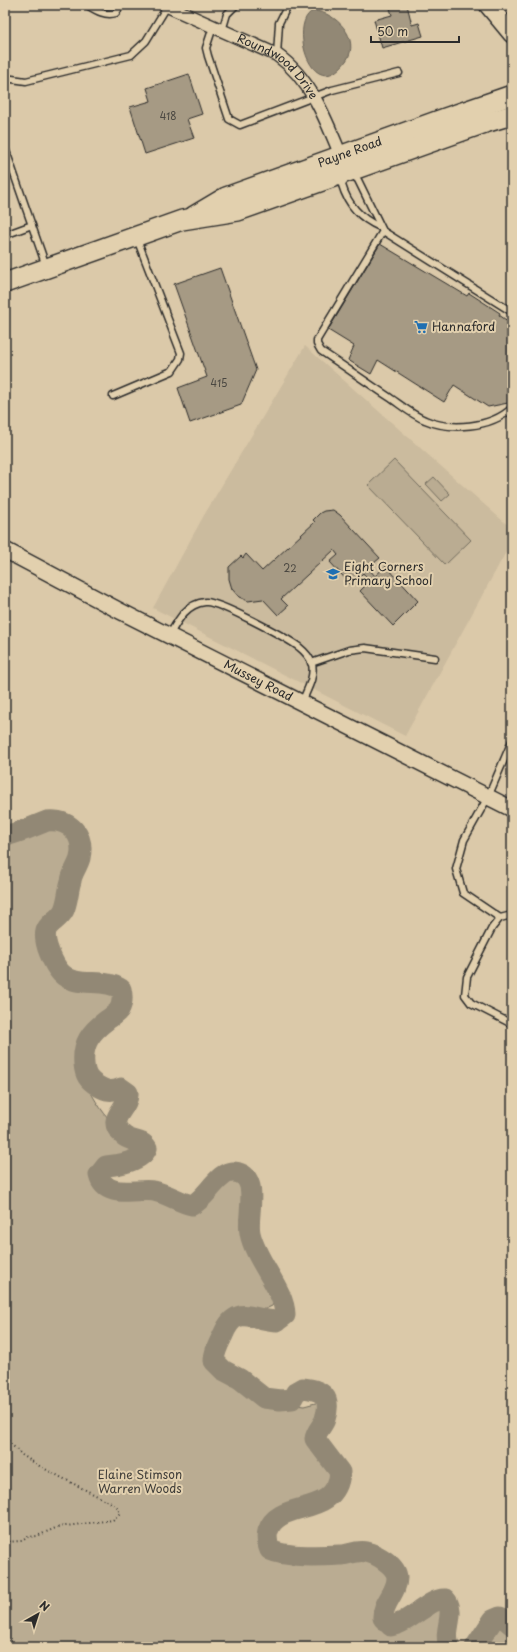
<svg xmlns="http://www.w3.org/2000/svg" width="517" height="1652" viewBox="0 0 517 1652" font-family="'Playpen Sans',sans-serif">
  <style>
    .built { fill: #cbbb9e }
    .green { fill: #baac92; stroke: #726c5e }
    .water { fill: #928875; stroke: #696357 }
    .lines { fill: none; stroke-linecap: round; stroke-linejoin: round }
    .river { stroke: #928875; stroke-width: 21 }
    .building { fill: #a69a84; stroke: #2b2b2b }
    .service-casing { stroke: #2b2b2b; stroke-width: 9 }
    .minor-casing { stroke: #2b2b2b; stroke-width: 15 }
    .tertiary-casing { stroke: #2b2b2b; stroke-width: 18 }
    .secondary-casing { stroke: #2b2b2b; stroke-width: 20 }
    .primary-casing { stroke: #2b2b2b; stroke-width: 22 }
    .path { stroke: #2b2b2b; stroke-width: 2; stroke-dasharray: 1 3; stroke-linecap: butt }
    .service { stroke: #e2d0ae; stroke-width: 6 }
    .minor { stroke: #e2d0ae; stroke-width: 12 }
    .tertiary { stroke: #e2d0ae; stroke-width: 15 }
    .secondary { stroke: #e2d0ae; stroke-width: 17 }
    .primary { stroke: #e2d0ae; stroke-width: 19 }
    .labels { text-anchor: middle; stroke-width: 4; stroke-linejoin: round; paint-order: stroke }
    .number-label { font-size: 10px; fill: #4a4741 }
    .street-label { font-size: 12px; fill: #2b2b2b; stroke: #e2d0ae }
    .poi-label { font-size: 12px; fill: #2b2b2b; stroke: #e2d0ae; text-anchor: start }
    .park-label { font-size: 12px; fill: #403e3a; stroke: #e2d0ae }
  </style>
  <rect width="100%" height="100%" fill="#dbc9a9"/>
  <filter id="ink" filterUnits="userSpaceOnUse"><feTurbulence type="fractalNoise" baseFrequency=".025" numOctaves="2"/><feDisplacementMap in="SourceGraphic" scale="8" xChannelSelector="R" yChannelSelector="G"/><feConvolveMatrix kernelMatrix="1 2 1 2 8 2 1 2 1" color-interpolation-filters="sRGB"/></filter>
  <g filter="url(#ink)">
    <polygon class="built" points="305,346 512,529 512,541 405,736 153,608 203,517"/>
    <g class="green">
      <polygon points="394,460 471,540 445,565 368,485"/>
      <polygon points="434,477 450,494 442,501 426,484"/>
      <path d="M58,827c15,1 18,16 18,30 -1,10 -11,20 -14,30 -3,9 -3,19 -6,27 -5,10 -13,16 -13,27 -1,14 8,28 19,37 17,13 36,9 55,14v12c-10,10 -21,20 -28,33 -20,36 10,71 33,98 5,6 13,6 17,12l-1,5c-15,8 -42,10 -35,33 3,10 11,12 21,14 10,1 20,-6 30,-3 13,3 25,10 37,15 23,0 18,-29 47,-32l6,4 2,5 -2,32 4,31 26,51 -2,4 -11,5 -26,1 -10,8 -10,30v15l8,11 32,14 23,13 26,3 23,-6 2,4v13l-16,9 -6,8c5,16 17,16 24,29 18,32 -34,47 -56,52l-6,7v11l8,11 15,11 15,5 9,-2 37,4 13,-3 5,2 14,8 6,11 -9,19c2,17 18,27 35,21 7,-3 13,-10 21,-14l4,5 -4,29 2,7h-435v-806l23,-3z"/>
      <polygon points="503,1625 510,1629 512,1647 479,1647 493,1627"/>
    </g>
    <path class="water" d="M313,11c22,0 49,28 33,50 -35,47 -58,-40 -33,-50z"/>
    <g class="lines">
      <g class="river">
        <path d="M5,834h7l15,-5 20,-8c23,-2 38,14 33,37 -2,8 -8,15 -9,23 -3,9 -3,20 -7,29 -4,9 -16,13 -18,21 -3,11 7,33 15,42 15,16 42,4 60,16 2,8 2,14 -2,21 -3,4 -8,7 -12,10 -16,12 -25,23 -23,44 1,11 4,16 14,22 8,5 14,6 23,2l7,5c1,17 -24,25 -5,42 8,8 18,3 24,13 -5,13 -28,17 -41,18l-7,9c6,25 38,13 55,16 14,3 25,11 38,14 14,-6 27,-35 42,-33 28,3 12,43 16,61 5,27 35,57 35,82l-8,6c-25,-1 -41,-18 -54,14 -4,8 -9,17 -9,26l9,9 17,9 24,19 16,2 12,-1 4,-7 7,-4c20,2 29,9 22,31 -2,7 -9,12 -10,20l25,33c-3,47 -62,26 -72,59 -2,7 -1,12 2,19 17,8 52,6 72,5 8,-1 16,-5 24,-3 11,2 31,14 31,26 0,15 -15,25 -14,40l8,8c19,-3 40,-29 54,-27 13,14 -4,33 5,48"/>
        <polyline points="475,1647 493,1620 500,1617 505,1619 512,1625"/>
      </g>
    </g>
    <g class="building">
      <polygon points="389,5 407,5 412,25 419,23 423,36 382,48 374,20 392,15"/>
      <polygon points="189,74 202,114 187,119 194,138 145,154 130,107 151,101 147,88"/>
      <polygon points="380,244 467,296 469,293 500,313 499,315 512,324 512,396 508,403 488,407 454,385 444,402 378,360 371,374 348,360 354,346 328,330"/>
      <polygon points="220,268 256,370 241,405 190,423 178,388 207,377 174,284"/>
      <polygon points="333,510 340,515 380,558 368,568 375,576 386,566 418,601 393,626 360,591 370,581 363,573 351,585 330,562 338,555 334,550 281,599 288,606 278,615 263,599 248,601 239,597 232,589 229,579 229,567 241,556 243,558 246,554 262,571 315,522 313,520 320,513 324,511"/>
    </g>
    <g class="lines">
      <g class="service-casing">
        <g id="service">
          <path d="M87,5c10,6 18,11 29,8l5,-8"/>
          <polyline points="213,27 206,48 208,56 229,119 240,125 332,90 399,73"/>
          <polyline points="222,31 227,14 236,5"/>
          <polyline points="277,55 279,23 288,5"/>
          <polyline points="5,78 26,81 131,55 146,41 168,5"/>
          <polyline points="5,148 46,266"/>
          <polyline points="352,174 358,180 383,231 512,312"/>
          <path d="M345,176l-3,9c6,20 19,34 38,42"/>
          <path d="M383,231l-66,109v4l4,7c23,15 45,31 68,46 12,8 23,18 36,23 25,11 66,8 87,-12"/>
          <polyline points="5,235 32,225"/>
          <polyline points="113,396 172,371 180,359 181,353 137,239"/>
          <path d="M169,636c9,-16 17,-32 36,-34 12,-2 82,36 94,45 5,4 11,10 13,17 3,13 -5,26 -10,38"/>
          <polyline points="311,663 349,650 365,648 435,658"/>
          <polyline points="512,915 500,918 492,928 467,977 465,995 471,1003 512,1024"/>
          <polyline points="500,918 463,893 456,869 464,840 488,797 512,741"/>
        </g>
      </g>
      <g class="minor-casing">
        <g id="minor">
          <path id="s1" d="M165,5l112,50c35,25 50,67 66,106"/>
        </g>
      </g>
      <g class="tertiary-casing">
        <g id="tertiary">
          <path id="s2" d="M5,550l115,61 392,198"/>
        </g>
      </g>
      <g class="secondary-casing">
        <polyline id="secondary" points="488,5 512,34"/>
      </g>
      <g class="primary-casing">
        <g id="primary">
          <path id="s3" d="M194,216l32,-19 219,-79 67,-23"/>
          <polyline points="5,283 182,220 238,211 485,123 512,115"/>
        </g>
      </g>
      <polyline class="path" points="5,1438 22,1455 41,1467 111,1503 117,1507 120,1513 113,1520 58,1527 37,1536 28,1537 22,1541 5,1542"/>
      <use href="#service" class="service"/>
      <use href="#minor" class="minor"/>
      <use href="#tertiary" class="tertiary"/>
      <use href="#secondary" class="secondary"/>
      <use href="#primary" class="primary"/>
    </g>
  </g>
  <defs>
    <g id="supermarket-bare" transform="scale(1.08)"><path d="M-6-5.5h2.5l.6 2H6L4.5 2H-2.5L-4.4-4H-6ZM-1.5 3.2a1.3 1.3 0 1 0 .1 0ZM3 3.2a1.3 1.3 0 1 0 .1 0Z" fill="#1f6fb2" stroke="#e2d0ae" stroke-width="2.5" paint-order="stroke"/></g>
    <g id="school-bare" transform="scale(1.08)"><path d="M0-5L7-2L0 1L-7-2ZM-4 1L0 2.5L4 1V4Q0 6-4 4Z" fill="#1f6fb2" stroke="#e2d0ae" stroke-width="2.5" paint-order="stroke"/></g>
  </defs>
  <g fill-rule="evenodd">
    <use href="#supermarket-bare" x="421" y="327"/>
    <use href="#school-bare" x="333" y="574"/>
  </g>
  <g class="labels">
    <g class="number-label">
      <text x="168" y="120">418</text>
      <text x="219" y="387">415</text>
      <text x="290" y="572">22</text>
    </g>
    <g class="street-label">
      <text dy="4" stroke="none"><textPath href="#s1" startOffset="130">Roundwood Drive</textPath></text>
      <text dy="4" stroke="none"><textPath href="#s3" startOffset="169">Payne Road</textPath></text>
      <text dy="4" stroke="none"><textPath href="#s2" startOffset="285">Mussey Road</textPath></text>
    </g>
    <g class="poi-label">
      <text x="432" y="331">Hannaford</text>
      <text x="344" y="571">Eight Corners<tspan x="344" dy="14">Primary School</tspan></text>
    </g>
    <g class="park-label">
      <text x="140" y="1479">Elaine Stimson<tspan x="140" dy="14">Warren Woods</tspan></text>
    </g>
  </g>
  <rect width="517" height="1652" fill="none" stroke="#e2d0ae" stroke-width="20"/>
  <rect x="10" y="10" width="497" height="1632" fill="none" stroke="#2b2b2b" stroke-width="1.5" filter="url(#ink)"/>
  <g transform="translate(38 1614) rotate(39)" stroke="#e2d0ae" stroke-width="3" paint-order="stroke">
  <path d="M0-3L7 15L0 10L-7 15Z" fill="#2b2b2b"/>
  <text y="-6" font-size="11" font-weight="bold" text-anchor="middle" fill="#2b2b2b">N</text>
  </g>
  <path d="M371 36v6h88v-6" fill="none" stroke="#2b2b2b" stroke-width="2"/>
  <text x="377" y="36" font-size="12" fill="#2b2b2b" stroke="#e2d0ae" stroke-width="3" paint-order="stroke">50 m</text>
</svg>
